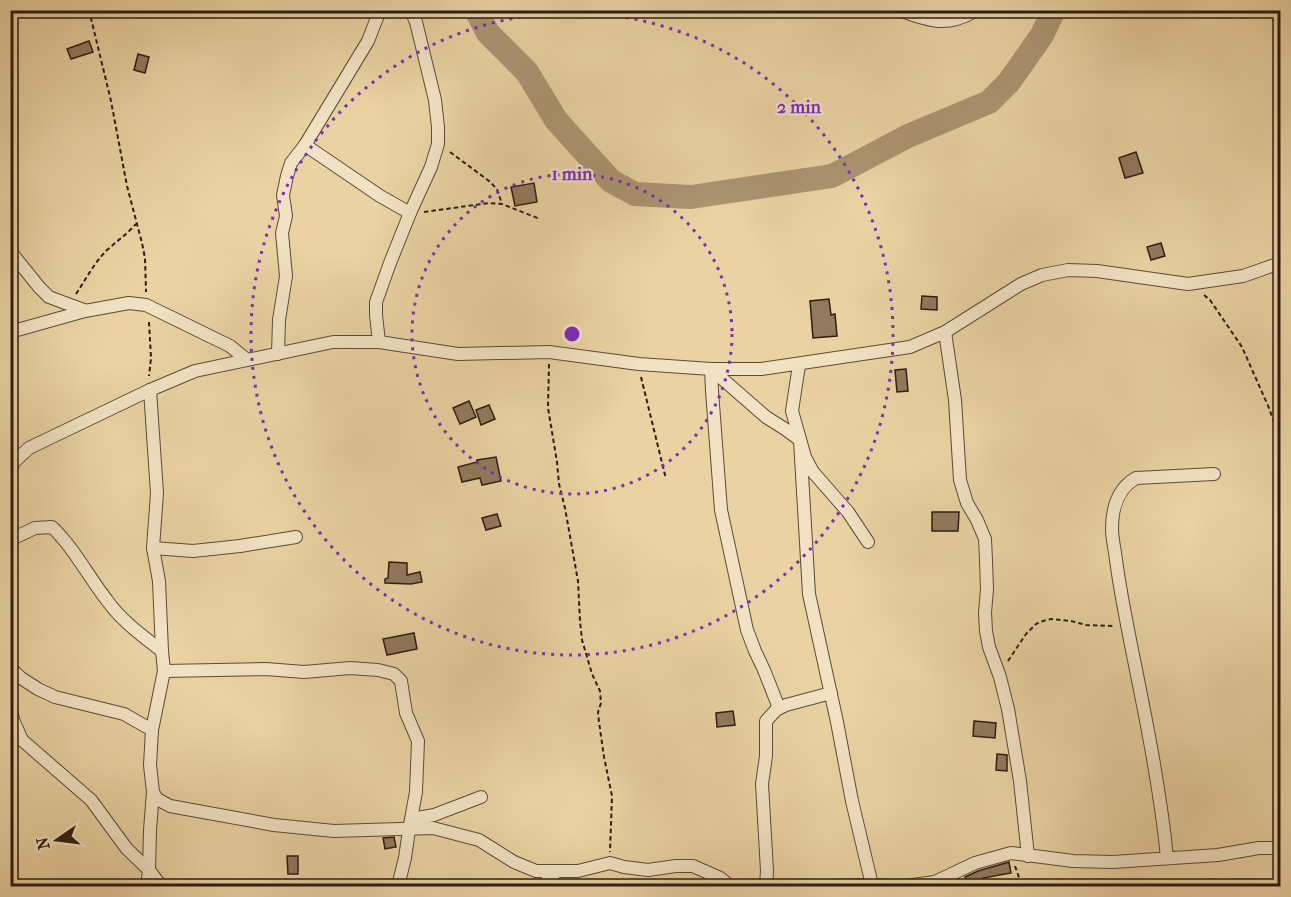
<svg xmlns="http://www.w3.org/2000/svg" width="1291" height="897" viewBox="0 0 1291 897" font-family="'IM FELL French Canon',serif">
  <style>
    .lines { fill: none; stroke-linecap: round; stroke-linejoin: round }
    .river { stroke: #ab9471; stroke-width: 24 }
    .building { fill: #917a5d; stroke: #301b12; stroke-width: 1.5 }
    .minor-casing { stroke: #5e4936; stroke-width: 14 }
    .path { stroke: #301b12; stroke-width: 2; stroke-dasharray: 4.5 3; stroke-linecap: butt }
    .minor { stroke: #f1e2c3; stroke-width: 12 }
    .ring { fill: none; stroke: #7b2cbf; stroke-width: 3; stroke-dasharray: 3 6 }
    .centre { fill: #7b2cbf; stroke: #f1e2c3; stroke-width: 3 }
    .ring-label { font-size: 18px; text-anchor: middle; font-weight: bold; fill: #7b2cbf; stroke: #f1e2c3; stroke-width: 4.5; stroke-linejoin: round; paint-order: stroke }
  </style>
  <rect width="100%" height="100%" fill="#ead2a2"/>
  <filter id="stains"><feTurbulence type="fractalNoise" baseFrequency=".00333" numOctaves="4"/><feColorMatrix values="0 0 0 0 .2 0 0 0 0 .09 0 0 0 0 .02 0 0 0 .5 -.17"/></filter>
  <radialGradient id="worn" r=".72"><stop offset=".6" stop-color="#630" stop-opacity="0"/><stop offset="1" stop-color="#630" stop-opacity=".3"/></radialGradient>
  <g class="lines">
    <polyline class="river" points="476,10 488,33 527,72 556,120 611,181 635,194 691,197 832,176 908,136 989,102 1009,82 1042,35 1054,10"/>
  </g>
  <g class="building">
    <polygon points="89,41 93,52 71,59 67,49"/>
    <polygon points="138,54 149,57 145,73 134,70"/>
    <polygon points="1136,152 1143,173 1125,178 1119,158"/>
    <polygon points="534,183 537,202 515,206 511,187"/>
    <polygon points="1161,243 1165,256 1151,260 1147,247"/>
    <polygon points="922,296 937,297 937,310 921,309"/>
    <polygon points="829,299 831,315 835,314 837,336 813,338 810,301"/>
    <polygon points="906,369 908,391 897,392 895,370"/>
    <polygon points="469,401 476,417 460,424 453,408"/>
    <polygon points="489,405 495,419 481,425 476,410"/>
    <polygon points="496,457 501,481 482,485 480,478 462,482 458,467 477,462 477,460"/>
    <polygon points="932,512 959,512 958,531 932,531"/>
    <polygon points="497,514 501,526 486,530 482,518"/>
    <polygon points="389,562 407,563 407,575 420,572 422,582 411,584 385,583 385,579 388,578"/>
    <polygon points="414,633 417,649 387,655 383,639"/>
    <polygon points="733,711 735,725 717,727 716,713"/>
    <polygon points="974,721 996,723 995,738 973,736"/>
    <polygon points="997,754 1007,755 1007,771 996,770"/>
    <polygon points="394,837 396,847 385,849 383,838"/>
    <polygon points="287,856 298,856 298,874 288,874"/>
    <polygon points="1009,862 1011,873 983,878 984,881 967,886 965,877 978,871"/>
  </g>
  <g class="lines">
    <g class="minor-casing">
      <g id="minor">
        <path d="M899,10c28,10 46,18 74,2l1,-2"/>
        <polyline points="305,145 380,196 410,213"/>
        <polyline points="10,251 39,287 49,297 84,310"/>
        <polyline points="10,332 85,311 129,303 146,305 230,346 247,360"/>
        <polyline points="945,332 955,400 960,480 967,503 977,520 985,539 986,560 987,589 985,613 986,631 989,647 1000,677 1008,709 1020,781 1028,856"/>
        <polyline points="379,342 376,315 376,302 390,263 410,213 431,167 438,144 438,127 435,100 416,22 412,13 409,10"/>
        <polyline points="278,354 279,320 286,276 282,233 286,216 283,195 287,176 291,163 305,145 368,41 380,10"/>
        <polyline points="799,365 792,411 805,457 813,472 848,512 868,542"/>
        <polyline points="711,369 766,417 785,429 800,440 809,594 837,722 852,801 872,885"/>
        <polyline points="711,369 712,391 721,510 747,630 755,651 764,670 779,708"/>
        <polyline points="150,390 157,493 153,548 159,581 162,651 164,671 152,730 150,765 153,792 157,799 170,806 274,825 334,831 433,828 479,840 514,862 536,871 578,871 610,863 624,867 648,870 676,866 693,866 720,878 730,886"/>
        <polyline points="10,470 14,462 29,448 150,390 195,371 333,342 379,342 458,354 549,352 639,364 711,369 761,369 910,347 945,332 1021,284 1042,275 1068,270 1097,271 1188,284 1243,276 1280,263"/>
        <path d="M10,536h8l17,-8 17,-1c23,22 37,51 57,76 13,18 35,34 53,48"/>
        <polyline points="153,548 193,551 240,546 296,537"/>
        <polyline points="10,668 21,678 38,689 55,697 124,714 152,730"/>
        <polyline points="164,671 266,669 304,672 350,668 378,670 394,674 401,681 406,713 418,741 416,792 409,830 405,858 398,886"/>
        <polyline points="10,708 14,722 22,740 91,800 127,849 149,870 161,886"/>
        <polyline points="412,819 434,815 481,797"/>
        <path d="M1167,857c-7,-69 -21,-138 -35,-207 -6,-30 -12,-60 -16,-90 -1,-10 -4,-21 -4,-31 0,-21 5,-40 24,-51l78,-4"/>
        <polyline points="147,886 149,870 150,830 153,792"/>
        <polyline points="542,886 556,872"/>
        <polyline points="766,886 767,871 762,784 766,756 766,721 776,710 786,705 831,693"/>
        <polyline points="831,886 872,885 895,886"/>
        <polyline points="905,886 935,882 975,863 1011,853 1073,861 1113,862 1218,855 1259,848 1280,848"/>
      </g>
    </g>
    <g class="path">
      <polyline points="89,10 111,101 127,186 142,243 145,258 146,292"/>
      <polyline points="10,66 11,66"/>
      <polyline points="450,152 489,181 497,189 502,204"/>
      <polyline points="424,212 489,203 502,204 540,219"/>
      <path d="M76,294c10,-15 18,-31 31,-44 10,-9 20,-16 29,-26"/>
      <polyline points="1204,295 1210,300 1242,347 1269,408 1280,440"/>
      <polyline points="149,322 151,358 149,376"/>
      <polyline points="549,364 548,408 557,462 559,484 565,508 578,581 580,621 582,640 592,674 600,691 601,703 598,712 599,722 604,757 612,796 610,852"/>
      <polyline points="641,377 666,479"/>
      <polyline points="1008,661 1026,634 1036,624 1043,621 1051,619 1071,621 1086,625 1115,626"/>
      <polyline points="1015,866 1022,886"/>
    </g>
    <use href="#minor" class="minor"/>
  </g>
  <g class="ring">
    <circle cx="572" cy="334" r="160"/>
    <circle cx="572" cy="334" r="321"/>
  </g>
  <circle cx="572" cy="334" r="9" class="centre"/>
  <g class="ring-label">
    <text x="799" y="113">2 min</text>
    <text x="572" y="180">1 min</text>
  </g>
  <rect width="1291" height="897" fill="none" stroke="#ead2a2" stroke-width="36"/>
  <rect x="12" y="12" width="1267" height="873" fill="none" stroke="#301b12" stroke-width="3"/>
  <rect x="18" y="18" width="1255" height="861" fill="none" stroke="#301b12" stroke-width="1.5"/>
  <g transform="translate(57 840) rotate(256)" stroke="#f1e2c3" stroke-width="4.5" paint-order="stroke">
  <path d="M0-4.5L10 22L0 15L-10 22Z" fill="#301b12"/>
  <text y="-9" font-size="16" font-weight="bold" text-anchor="middle" fill="#301b12">N</text>
  </g>
  <rect width="100%" height="100%" filter="url(#stains)"/>
  <rect width="100%" height="100%" fill="url(#worn)"/>
</svg>
